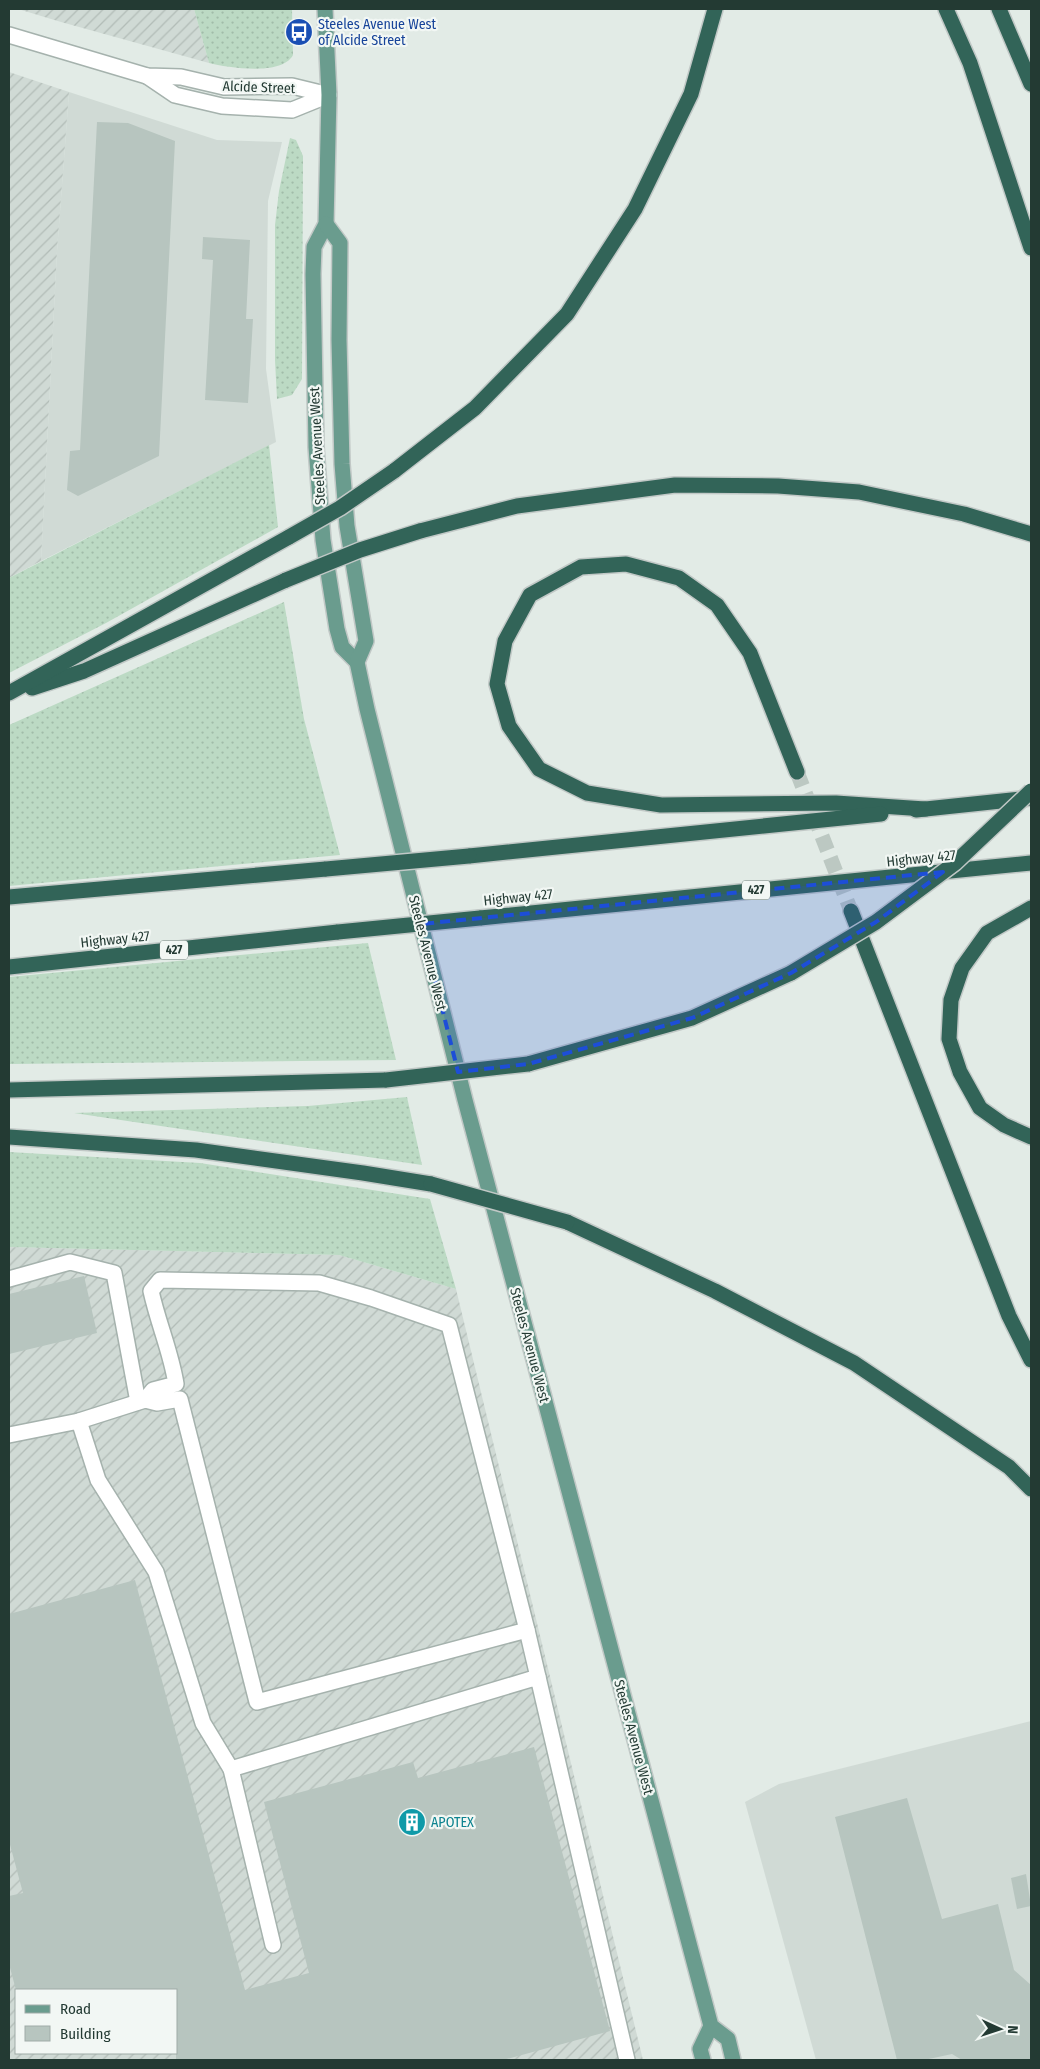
<svg xmlns="http://www.w3.org/2000/svg" width="1040" height="2069" viewBox="0 0 1040 2069" font-family="'Fira Sans Condensed',sans-serif">
  <style>
    .built { fill: #d0dad5 }
    .industrial { fill: url(#industrial-furrows); fill-rule: evenodd }
    .grass { fill: url(#grass-dots) }
    .building { fill: #b7c5bf }
    .lines { fill: none; stroke-linecap: round; stroke-linejoin: round }
    .highway-tunnel { stroke: #bcc8c2; stroke-width: 15; stroke-dasharray: 15 8; stroke-linecap: butt }
    .minor-casing { stroke: #a5b2ad; stroke-width: 18 }
    .major-casing { stroke: #c1c8c6; stroke-width: 18 }
    .highway-casing { stroke: #c1c8c6; stroke-width: 18 }
    .minor { stroke: #fff; stroke-width: 15 }
    .major { stroke: #6a9c8e; stroke-width: 15 }
    .highway { stroke: #326458; stroke-width: 15 }
    .highway-bridge-casing { stroke: #c1c8c6; stroke-width: 18; stroke-linecap: butt }
    .highway-bridge { stroke: #326458; stroke-width: 15 }
    .marked { fill: #1d4ed8; fill-opacity: 0.2; stroke: #1d4ed8; stroke-width: 4; stroke-dasharray: 10 6; stroke-linejoin: round }
    .labels { text-anchor: middle; stroke-width: 4.5; stroke-linejoin: round; paint-order: stroke }
    .shield { fill: #f2f7f4; stroke: #61736d; stroke-width: 1 }
    .shield-label { font-size: 12px; font-weight: bold; fill: #233a33 }
    .transit-label { font-size: 14px; fill: #164399; stroke: #f2f7f4; text-anchor: start }
    .street-label { font-size: 14px; fill: #233a33; stroke: #f2f7f4 }
    .culture-label { font-size: 14px; fill: #0d838f; stroke: #f2f7f4; text-anchor: start }
  </style>
  <defs>
    <pattern id="industrial-furrows" width="10" height="10" patternUnits="userSpaceOnUse" patternTransform="scale(1.25)"><rect width="10" height="10" fill="#d0dad5"/><path d="M-1 1l2-2M0 10L10 0M9 11l2-2" fill="none" stroke="#b2bcb7"/></pattern>
    <pattern id="grass-dots" width="8" height="8" patternUnits="userSpaceOnUse" patternTransform="scale(1.25)"><rect width="8" height="8" fill="#bcdac4"/><path d="M2 2h.1M6 6h.1" fill="none" stroke="#a1bca9" stroke-width="1.8" stroke-linecap="round"/></pattern>
  </defs>
  <rect width="100%" height="100%" fill="#e2ebe6"/>
  <g class="built">
    <polygon points="69,92 217,140 282,142 268,201 266,369 276,442 41,561 57,251"/>
    <polygon points="1031,1721 1031,2060 816,2060 745,1802 779,1784"/>
  </g>
  <g class="industrial">
    <polygon points="18,9 194,9 209,63 61,22"/>
    <polygon points="9,72 69,92 57,251 41,561 9,578"/>
    <path d="M9,1247l330,8 117,34 187,771h-634zM16,1990h160v63h-160z"/>
  </g>
  <g class="grass">
    <path d="M194,9h98l1,46c-11,21 -64,13 -84,8z"/>
    <polygon points="290,138 296,140 303,156 302,379 292,395 277,399 275,360 275,225 279,191"/>
    <polygon points="269,445 278,527 106,623 9,673 9,578"/>
    <polygon points="284,602 304,719 340,855 9,886 9,725"/>
    <polygon points="368,943 396,1060 9,1064 9,977"/>
    <polygon points="407,1097 422,1165 74,1113 308,1106"/>
    <polygon points="9,1152 200,1163 430,1199 456,1289 339,1255 9,1247"/>
  </g>
  <g class="building">
    <polygon points="97,122 128,123 175,141 159,456 78,496 67,490 70,451 80,450"/>
    <polygon points="203,237 250,240 246,319 253,319 248,403 205,400 213,260 202,259"/>
    <polygon points="84,1276 97,1333 9,1354 9,1294"/>
    <polygon points="135,1580 245,1990 309,1973 264,1802 413,1762 418,1778 534,1747 610,2031 503,2060 176,2060 176,1990 16,1990 9,1964 9,1896 23,1893 9,1841 9,1614"/>
    <polygon points="907,1798 942,1919 998,1904 1014,1970 1031,1985 1031,2060 962,2060 952,2054 924,2060 897,2060 835,1817"/>
    <polygon points="1026,1874 1031,1906 1017,1909 1011,1878"/>
  </g>
  <g class="lines">
    <polyline class="highway-tunnel" points="797,772 851,911"/>
    <g class="minor-casing">
      <g id="minor">
        <polyline points="9,35 147,76 181,77 224,87 292,86 329,95"/>
        <polyline points="147,76 175,95 222,106 292,110 329,95"/>
        <polyline points="9,1279 70,1262 114,1273 138,1402"/>
        <path d="M79,1421l66,-21 12,3 23,-4 77,303 270,-72 -78,-305 -78,-27 -52,-15 -159,-3 -9,11c7,32 20,61 25,93l-23,6 -8,10"/>
        <polyline points="9,1435 79,1421 98,1480 156,1572 203,1723 231,1769"/>
        <polyline points="527,1630 538,1677"/>
        <polyline points="273,1945 231,1769 538,1677 627,2060"/>
      </g>
    </g>
    <g class="major-casing">
      <g id="major">
        <polyline points="325,9 329,95 326,224 314,247 313,274 316,447 323,540 337,629 342,647 357,662"/>
        <polyline points="326,224 340,243 339,340 342,464 347,526 366,641 357,662 367,709 465,1100 711,2026 728,2039 733,2060"/>
        <polyline points="703,2060 700,2049 711,2026"/>
      </g>
    </g>
    <g class="highway-casing">
      <g id="highway">
        <polyline points="946,9 970,63 1031,248"/>
        <polyline points="999,9 1031,84"/>
        <polyline points="394,471 475,408 567,314 635,209 691,94 715,9"/>
        <polyline points="420,531 517,506 675,485 778,486 859,492 964,514 1031,534"/>
        <polyline points="32,688 84,671 286,580"/>
        <polyline points="9,693 289,537"/>
        <polyline points="797,772 750,653 717,605 679,578 626,564 581,567 530,595 505,641 497,684 509,726 539,769 587,793 661,805 836,803 925,809"/>
        <polyline points="916,810 1030,798"/>
        <polyline points="469,856 881,814"/>
        <polyline points="9,897 326,869"/>
        <polyline points="1031,908 987,933 962,968 951,1000 949,1039 960,1072 980,1108 1004,1125 1031,1137"/>
        <polyline points="851,911 1009,1316 1031,1360"/>
        <polyline points="480,918 1031,863"/>
        <polyline points="9,967 338,932"/>
        <polyline points="528,1064 692,1018 791,973"/>
        <polyline points="9,1090 386,1080"/>
        <polyline points="9,1137 196,1150 363,1173 431,1184"/>
        <polyline points="567,1222 715,1291 854,1363 1009,1467 1031,1489"/>
      </g>
    </g>
    <use href="#minor" class="minor"/>
    <use href="#major" class="major"/>
    <use href="#highway" class="highway"/>
    <g class="highway-bridge-casing">
      <g id="highway-bridge">
        <polyline points="289,537 340,508 394,471"/>
        <polyline points="286,580 360,550 420,531"/>
        <polyline points="326,869 469,856"/>
        <polyline points="338,932 480,918"/>
        <polyline points="791,973 876,922 955,863 1031,791"/>
        <polyline points="386,1080 528,1064"/>
        <polyline points="431,1184 567,1222"/>
      </g>
    </g>
    <use href="#highway-bridge" class="highway-bridge"/>
  </g>
  <path class="marked" d="M943,872l-67,50 -85,51 -99,45 -164,46 -70,8 -37,-148z"/>
  <defs>
    <g id="bus-disc" transform="scale(1.4375)"><circle r="9.5" fill="#1a4fb4" stroke="#f2f7f4"/><path d="M-5-6H5V4H4V6H2V4H-2V6H-4V4H-5ZM-3.5-4V0h7V-4ZM-3.5 1.2v1.5H-2V1.2ZM2 1.2v1.5H3.5V1.2Z" fill="#fff"/></g>
    <g id="building-disc" transform="scale(1.4375)"><circle r="9.5" fill="#0f9aa8" stroke="#f2f7f4"/><path d="M-4-6H4V6H1V3H-1V6H-4ZM-2.5-4.3h1.7v1.8h-1.7ZM.8-4.3h1.7v1.8H.8ZM-2.5-1h1.7V.8h-1.7ZM.8-1h1.7V.8H.8Z" fill="#fff"/></g>
  </defs>
  <g fill-rule="evenodd">
    <use href="#bus-disc" x="299" y="32"/>
    <use href="#building-disc" x="412" y="1822"/>
  </g>
  <g class="labels">
    <g class="shield">
      <rect x="742" y="880.5" width="28" height="19" rx="4"/>
      <rect x="160" y="940.5" width="28" height="19" rx="4"/>
    </g>
    <g class="shield-label">
      <text x="756" y="894">427</text>
      <text x="174" y="954">427</text>
    </g>
    <g class="transit-label">
      <text x="318" y="29">Steeles Avenue West<tspan x="318" dy="16">of Alcide Street</tspan></text>
    </g>
    <g class="street-label">
      <text transform="translate(259 87) rotate(2)" y="5">Alcide Street</text>
      <text transform="translate(317 446) rotate(-93)" y="5">Steeles Avenue West</text>
      <text transform="translate(921 858) rotate(-6)" y="5">Highway 427</text>
      <text transform="translate(518 897) rotate(-6)" y="5">Highway 427</text>
      <text transform="translate(115 939) rotate(-6)" y="5">Highway 427</text>
      <text transform="translate(428 953) rotate(76)" y="5">Steeles Avenue West</text>
      <text transform="translate(530 1345) rotate(75)" y="5">Steeles Avenue West</text>
      <text transform="translate(634 1737) rotate(75)" y="5">Steeles Avenue West</text>
    </g>
    <g class="culture-label">
      <text x="431" y="1827">APOTEX</text>
    </g>
  </g>
  <rect width="1040" height="2069" fill="none" stroke="#233a33" stroke-width="20"/>
  <rect x="15" y="1989" width="162" height="65" fill="#f2f7f4" stroke="#9faba7"/>
  <rect x="25" y="2005" width="25" height="8" fill="#6a9c8e" stroke="#9faba7"/>
  <text x="60" y="2014" font-size="15" fill="#233a33">Road</text>
  <rect x="25" y="2026" width="25" height="15" fill="#b7c5bf" stroke="#9faba7"/>
  <text x="60" y="2039" font-size="15" fill="#233a33">Building</text>
  <g transform="translate(1000 2029) rotate(93)" stroke="#f2f7f4" stroke-width="4" paint-order="stroke">
  <path d="M0-4L9 19L0 12L-9 19Z" fill="#233a33"/>
  <text y="-8" font-size="14" font-weight="bold" text-anchor="middle" fill="#233a33">N</text>
  </g>
</svg>
